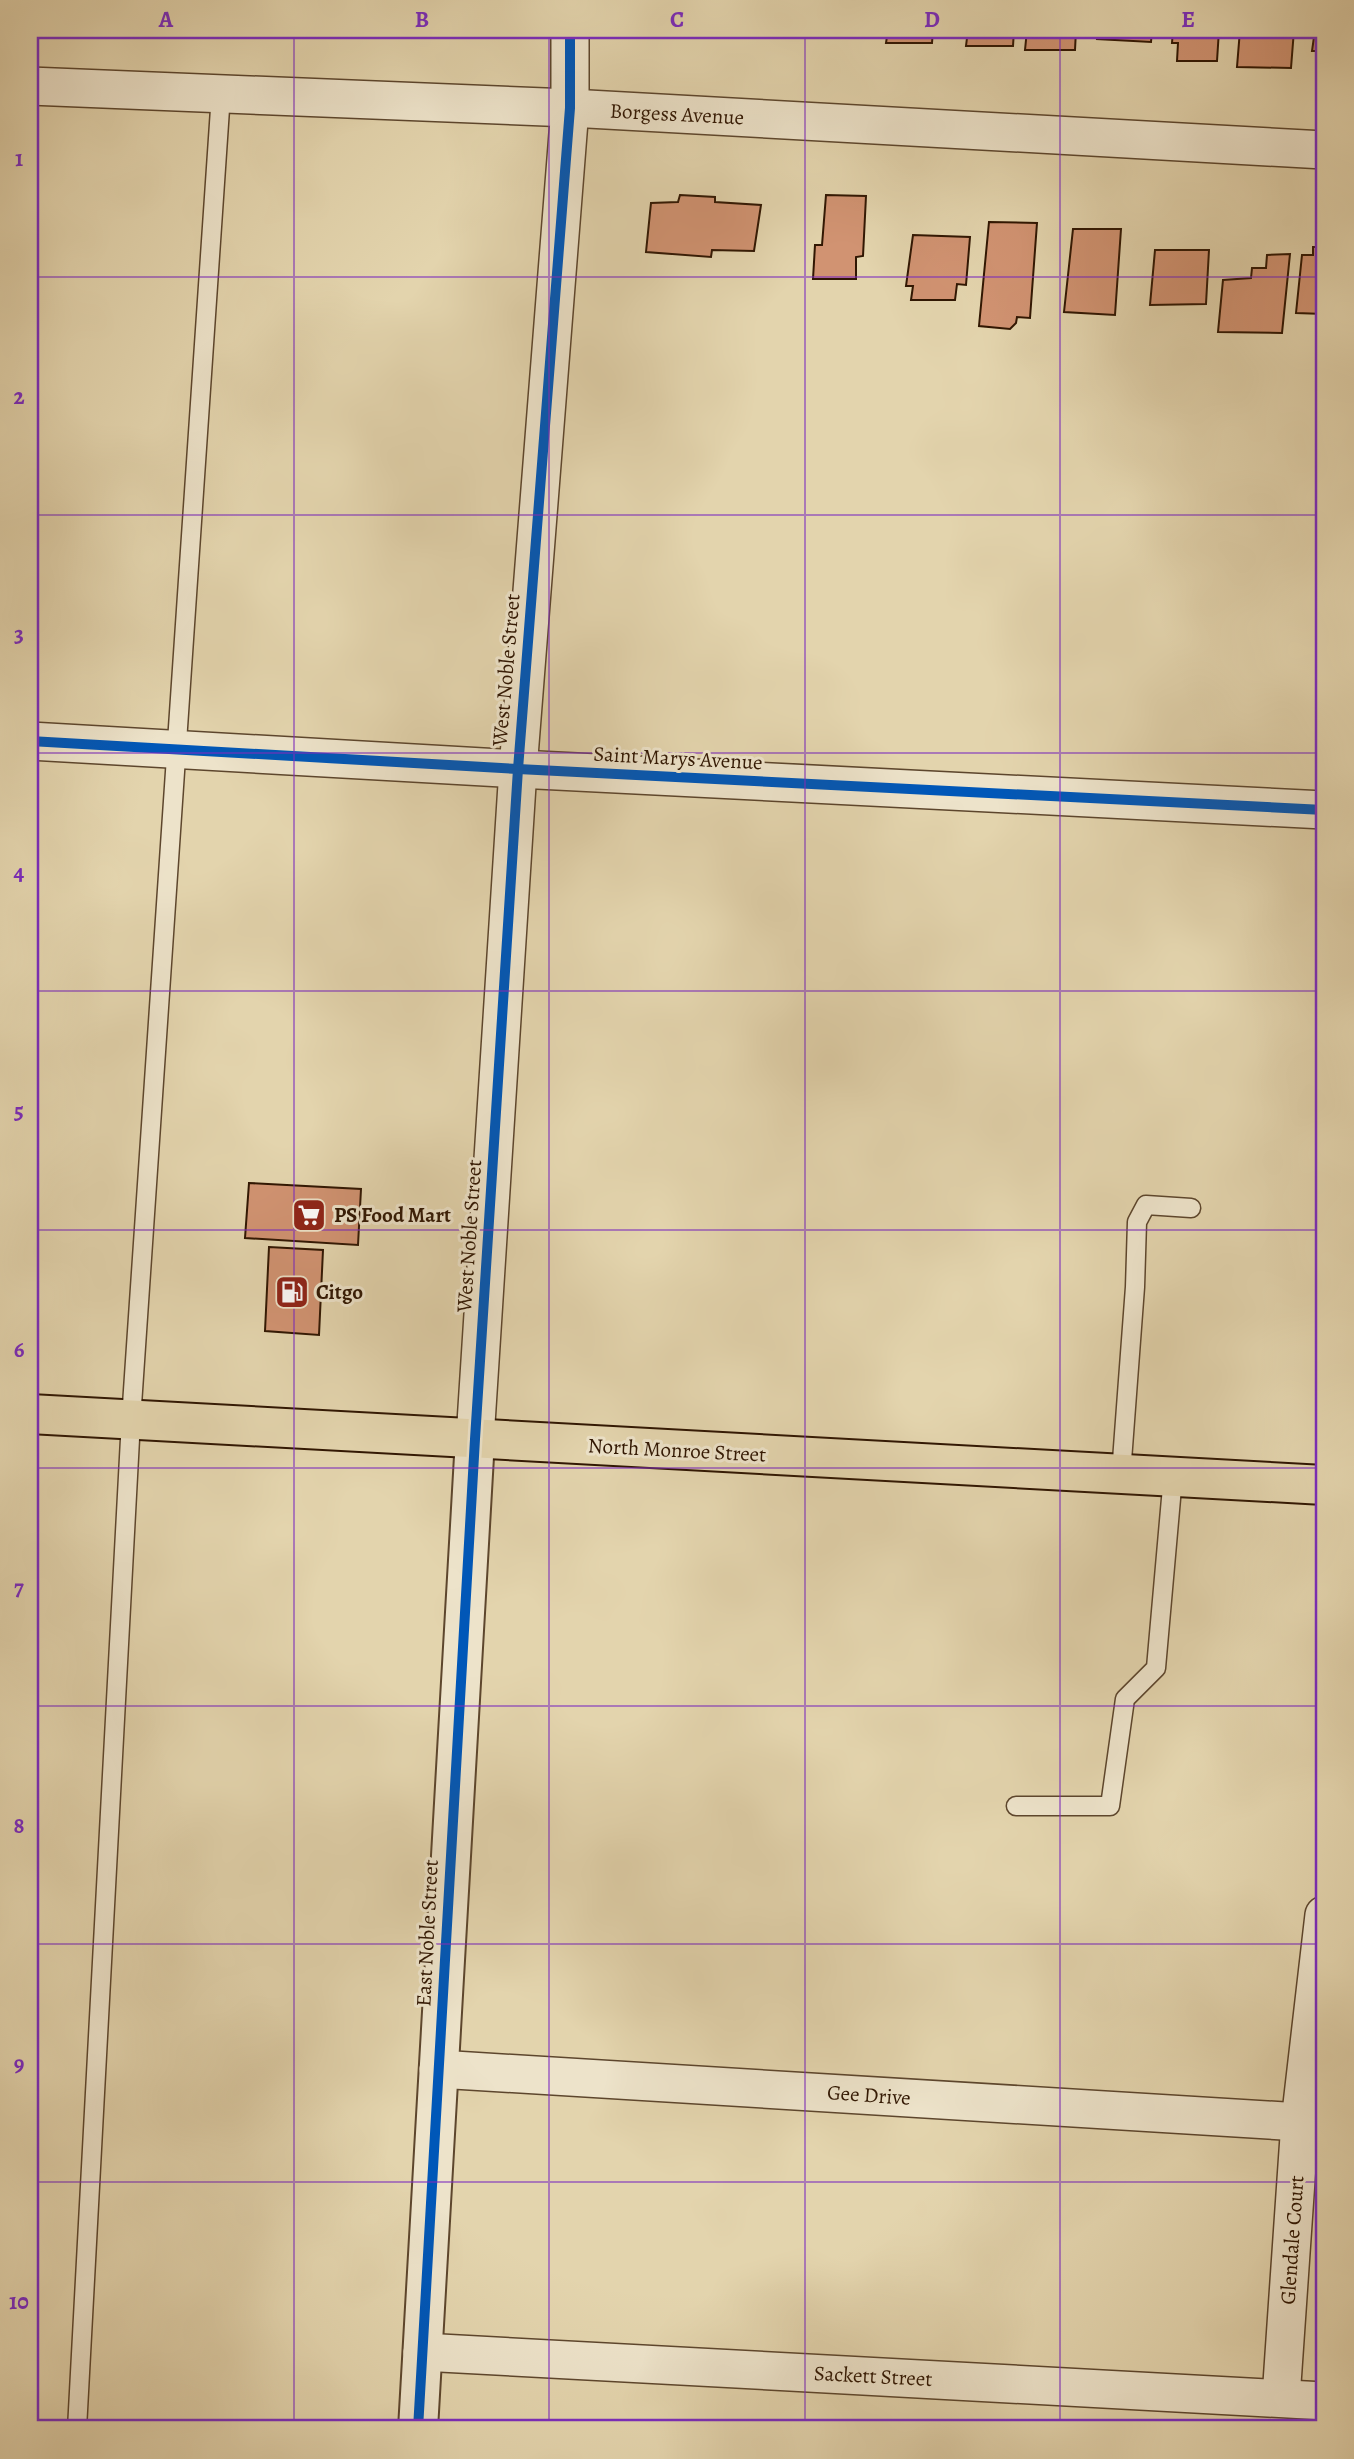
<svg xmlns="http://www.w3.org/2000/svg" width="1354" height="2459" viewBox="0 0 1354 2459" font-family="Alegreya,serif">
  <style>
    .building { fill: #d19372; stroke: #301602; stroke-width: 2 }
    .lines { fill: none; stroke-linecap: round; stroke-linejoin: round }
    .service-casing { stroke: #5d462d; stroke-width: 21 }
    .minor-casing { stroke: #5d462d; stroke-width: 40 }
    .tertiary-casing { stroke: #5d462d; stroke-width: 42 }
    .primary-casing { stroke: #301602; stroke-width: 42 }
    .service { stroke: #ede3ca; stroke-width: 18 }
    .minor { stroke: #ede3ca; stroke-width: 37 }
    .tertiary { stroke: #ede3ca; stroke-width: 38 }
    .primary { stroke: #e3d4ad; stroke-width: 38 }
    .cycleway-casing { stroke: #ede3ca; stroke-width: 15 }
    .cycleway { stroke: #0057b8; stroke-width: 10 }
    .grid { fill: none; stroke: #7b2cbf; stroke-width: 2; stroke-opacity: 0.55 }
    .labels { text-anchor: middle; stroke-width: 6; stroke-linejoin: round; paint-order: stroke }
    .street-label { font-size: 21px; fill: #301602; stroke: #ede3ca }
    .poi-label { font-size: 21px; font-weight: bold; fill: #301602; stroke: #ede3ca; text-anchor: start }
    .neatline { fill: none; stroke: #7b2cbf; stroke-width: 2.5 }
    .grid-label { font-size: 23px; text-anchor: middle; font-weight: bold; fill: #7b2cbf }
  </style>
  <rect width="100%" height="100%" fill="#e3d4ad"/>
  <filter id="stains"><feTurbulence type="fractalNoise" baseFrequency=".00286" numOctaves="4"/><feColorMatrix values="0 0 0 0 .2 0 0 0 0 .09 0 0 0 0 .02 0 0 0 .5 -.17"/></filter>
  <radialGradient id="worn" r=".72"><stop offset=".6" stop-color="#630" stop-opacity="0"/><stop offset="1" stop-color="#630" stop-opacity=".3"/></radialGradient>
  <g class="building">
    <polygon points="888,30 933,30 932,43 886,43"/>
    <polygon points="959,30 1014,30 1013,46 966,46 968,30"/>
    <polygon points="1027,30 1076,30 1075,50 1025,50"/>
    <polygon points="1098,30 1152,30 1151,42 1097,39"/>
    <polygon points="1173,30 1219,30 1217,61 1177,61 1178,43 1172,43"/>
    <polygon points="1240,30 1294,30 1291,68 1237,67"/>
    <polygon points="1315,30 1324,30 1324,51 1312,51"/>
    <polygon points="680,195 715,197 715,202 761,205 754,251 712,250 711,257 646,252 651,203 678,202"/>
    <polygon points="826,195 866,196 863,256 856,257 856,279 813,279 815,245 822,245"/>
    <polygon points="989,222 1037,223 1030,318 1017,317 1016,323 1010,329 979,326"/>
    <polygon points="1073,229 1121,229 1115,315 1064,312"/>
    <polygon points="913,235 970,237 966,285 957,284 955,300 911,300 913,286 906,286"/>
    <polygon points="1313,247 1324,247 1324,314 1296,313 1302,255 1313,255"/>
    <polygon points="1155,250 1209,250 1206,304 1150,305"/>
    <polygon points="1290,254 1282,333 1218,332 1223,280 1251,278 1252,268 1266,268 1267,255"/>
    <polygon points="249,1183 361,1189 358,1245 245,1238"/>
    <polygon points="269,1247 323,1250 319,1335 265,1331"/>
  </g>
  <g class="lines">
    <g class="service-casing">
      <g id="service">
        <polyline points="1121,1474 1135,1287 1137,1222 1146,1205 1191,1208"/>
        <polyline points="1016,1806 1110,1806 1125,1699 1156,1668 1173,1476"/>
        <polyline points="77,2429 131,1420 221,94"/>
      </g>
    </g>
    <g class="minor-casing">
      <g id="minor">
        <polyline points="30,86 570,108 1324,150"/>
        <polyline points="30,741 518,769 1324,810"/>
        <polyline points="475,1439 518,769 570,108 570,30"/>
        <polyline points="438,2069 1300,2122"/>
        <polyline points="422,2352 1324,2401"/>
        <polyline points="1281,2398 1300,2122 1324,1915"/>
      </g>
    </g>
    <g class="tertiary-casing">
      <polyline id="tertiary" points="418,2429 475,1439"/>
    </g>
    <g class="primary-casing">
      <polyline id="primary" points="30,1414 1324,1485"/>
    </g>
    <use href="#service" class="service"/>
    <use href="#minor" class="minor"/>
    <use href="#tertiary" class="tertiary"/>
    <use href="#primary" class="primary"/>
    <g class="cycleway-casing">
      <g id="cycleway">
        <polyline points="30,741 518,769 1324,810"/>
        <polyline points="418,2429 475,1439 518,769 570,108 570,30"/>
      </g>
    </g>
    <use href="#cycleway" class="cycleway"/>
  </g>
  <path class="grid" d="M294,30v2399M549,30v2399M805,30v2399M1060,30v2399M30,277h1294M30,515h1294M30,753h1294M30,991h1294M30,1230h1294M30,1468h1294M30,1706h1294M30,1944h1294M30,2182h1294"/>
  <defs>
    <g id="supermarket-square" transform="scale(1.75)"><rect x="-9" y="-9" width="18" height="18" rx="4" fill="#8f2418" stroke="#ede3ca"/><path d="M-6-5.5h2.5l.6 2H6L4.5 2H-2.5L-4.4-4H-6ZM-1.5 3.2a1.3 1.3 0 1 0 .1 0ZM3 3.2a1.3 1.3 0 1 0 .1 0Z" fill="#fff"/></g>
    <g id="fuel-square" transform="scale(1.75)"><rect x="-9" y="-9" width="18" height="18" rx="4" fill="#8f2418" stroke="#ede3ca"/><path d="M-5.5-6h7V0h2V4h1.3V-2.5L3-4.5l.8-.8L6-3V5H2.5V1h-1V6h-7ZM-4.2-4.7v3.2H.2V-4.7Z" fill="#fff"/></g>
  </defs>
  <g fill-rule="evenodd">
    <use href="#supermarket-square" x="309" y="1215"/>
    <use href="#fuel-square" x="292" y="1292"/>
  </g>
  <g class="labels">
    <g class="street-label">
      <text transform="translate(677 114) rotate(3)" y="7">Borgess Avenue</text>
      <text transform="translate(506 670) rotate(-85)" y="7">West Noble Street</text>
      <text transform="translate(678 758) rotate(3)" y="7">Saint Marys Avenue</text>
      <text transform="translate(469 1236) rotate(-86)" y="7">West Noble Street</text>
      <text transform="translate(677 1450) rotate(3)" y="7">North Monroe Street</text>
      <text transform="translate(427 1933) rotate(-87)" y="7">East Noble Street</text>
      <text transform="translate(869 2095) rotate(4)" y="7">Gee Drive</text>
      <text transform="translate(1292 2240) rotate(-86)" y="7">Glendale Court</text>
      <text transform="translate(873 2376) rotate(3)" y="7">Sackett Street</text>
    </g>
    <g class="poi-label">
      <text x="334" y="1222">PS Food Mart</text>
      <text x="316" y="1299">Citgo</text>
    </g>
  </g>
  <rect width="1354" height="2459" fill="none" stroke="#e3d4ad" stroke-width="77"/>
  <rect x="38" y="38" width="1278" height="2382" class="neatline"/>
  <g class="grid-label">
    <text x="166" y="27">A</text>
    <text x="422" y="27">B</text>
    <text x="677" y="27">C</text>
    <text x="932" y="27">D</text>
    <text x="1188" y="27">E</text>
    <text x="19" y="166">1</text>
    <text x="19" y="404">2</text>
    <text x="19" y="642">3</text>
    <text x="19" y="880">4</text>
    <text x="19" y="1118">5</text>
    <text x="19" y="1357">6</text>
    <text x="19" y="1595">7</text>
    <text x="19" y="1833">8</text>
    <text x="19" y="2071">9</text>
    <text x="19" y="2309">10</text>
  </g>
  <rect width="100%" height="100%" filter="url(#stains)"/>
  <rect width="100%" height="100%" fill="url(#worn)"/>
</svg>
